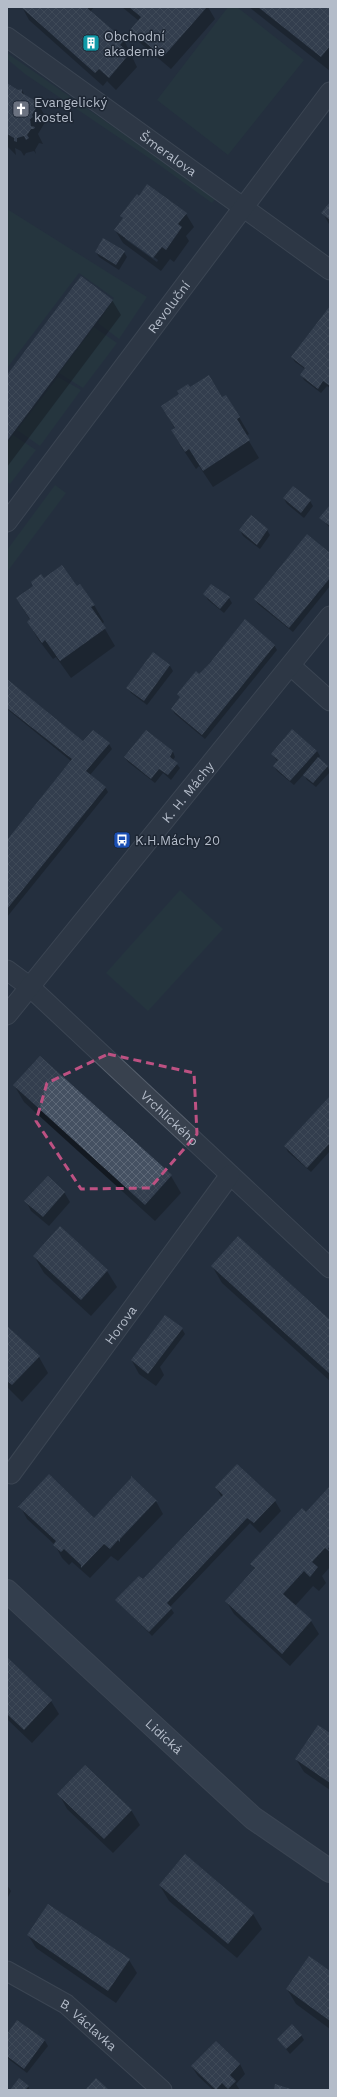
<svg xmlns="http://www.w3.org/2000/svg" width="337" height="2097" viewBox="0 0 337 2097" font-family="'Work Sans',sans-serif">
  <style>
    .grass { fill: #263c3f }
    .shadow { fill: #0007; fill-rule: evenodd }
    .building { fill: url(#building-cross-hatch) }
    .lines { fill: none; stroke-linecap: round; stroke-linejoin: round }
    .street-casing { stroke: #565f6c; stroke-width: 21 }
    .secondary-casing { stroke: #565f6c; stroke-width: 24 }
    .street { stroke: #38414e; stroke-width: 19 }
    .secondary { stroke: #465061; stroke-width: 22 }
    .marked { fill: none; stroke: #bd5182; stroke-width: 3; stroke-dasharray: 8 5; stroke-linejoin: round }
    .labels { text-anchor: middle; stroke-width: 3; stroke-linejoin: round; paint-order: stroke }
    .poi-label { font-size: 13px; fill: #b4bcc9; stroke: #1d2633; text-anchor: start }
    .street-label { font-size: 13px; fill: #b4bcc9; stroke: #1d2633 }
  </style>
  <defs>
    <pattern id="building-cross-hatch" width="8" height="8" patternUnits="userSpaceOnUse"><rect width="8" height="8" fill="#455162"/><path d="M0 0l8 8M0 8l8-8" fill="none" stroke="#5d6877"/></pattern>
  </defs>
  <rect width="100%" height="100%" fill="#242f3e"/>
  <g class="grass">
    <polygon points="228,7 237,7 304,60 228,155 157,100"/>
    <polygon points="7,53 216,198 212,203 158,164 25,74 7,59"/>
    <polygon points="7,209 147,297 119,339 98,323 114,298 79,273 7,368"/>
    <polygon points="94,327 117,343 83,388 59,373"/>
    <polygon points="58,377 81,390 40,446 17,430"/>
    <polygon points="13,435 36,450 10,484 7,482 7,443"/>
    <polygon points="55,485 66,493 7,572 7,550"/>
    <polygon points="180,890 223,929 148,1011 106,973"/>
  </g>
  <g class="shadow">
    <polygon points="22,7 94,7 90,12 124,40 137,67 116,90 107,81 103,86 29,20"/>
    <polygon points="122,7 208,7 215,19 171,69 139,42 132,29 139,21"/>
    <polygon points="249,7 330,7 330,71"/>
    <polygon points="7,85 18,91 22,90 25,96 38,104 47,119 38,134 43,144 39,143 35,150 36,154 34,151 26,153 24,156 21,151 15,148 16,155 7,146"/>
    <polygon points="330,204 330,226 323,213"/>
    <path d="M186,214l8,13 -8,9 3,5 -15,21 -4,-3 -9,12 -38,-28 -8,-13 8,-11 -1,-3zM125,236l33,24 -1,2 -32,-23z"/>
    <polygon points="96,252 124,252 127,257 119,270 99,257"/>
    <polygon points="112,300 121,315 7,467 7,377"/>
    <polygon points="330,308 330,388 327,386 321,393 304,380 302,375 305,369 295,362 292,357"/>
    <polygon points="190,389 222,399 239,417 249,434 246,436 259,458 213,487 199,466 196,469 182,448 172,431 175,429 162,406"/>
    <polygon points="284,499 310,501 313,506 304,518 287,504"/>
    <polygon points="330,506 330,528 321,518"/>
    <polygon points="251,517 267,530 270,535 260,549 243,536 240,530"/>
    <polygon points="330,555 330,586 293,632 258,604 255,599"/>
    <polygon points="44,579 77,587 94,605 104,622 102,624 115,646 71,678 56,657 53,659 38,639 28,622 30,620 17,599"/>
    <polygon points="205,594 229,598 232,603 224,613 208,600"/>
    <polygon points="274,645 277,650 205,739 175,714 172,709 181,698 178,694 199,675"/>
    <polygon points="153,654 170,666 173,671 147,705 131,693 128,688"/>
    <polygon points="7,681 83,743 109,744 112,749 90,775 105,787 108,792 7,917 7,841 71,761 7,709"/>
    <polygon points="146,731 173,752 175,757 173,760 180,768 171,780 163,773 155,783 128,762 125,757"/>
    <polygon points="317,751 320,756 318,759 327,766 330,772 316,787 307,780 304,774 294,785 277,771 274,766 278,762 272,754"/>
    <polygon points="40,1057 171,1176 181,1193 155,1221 24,1102 14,1085"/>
    <polygon points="330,1097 330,1151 311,1172 288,1152 285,1146"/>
    <polygon points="64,1192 70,1202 49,1226 31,1211 26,1201"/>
    <polygon points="34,1256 107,1271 117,1287 91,1316 44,1273"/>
    <polygon points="212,1266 330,1321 330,1381 222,1283"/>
    <polygon points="7,1327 39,1357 48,1373 22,1402 7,1387"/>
    <polygon points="182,1329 185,1334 160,1367 164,1375 156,1386 139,1374 132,1361"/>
    <polygon points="216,1487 275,1501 281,1511 260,1533 250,1523 170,1607 174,1613 152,1636 117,1600 143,1581 222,1498"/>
    <polygon points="330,1487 330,1567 322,1576 326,1583 319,1591 313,1586 295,1606 311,1621 319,1634 290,1666 234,1614 226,1601 255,1570 252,1564 306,1513"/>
    <polygon points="156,1501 163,1514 118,1561 111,1556 90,1578 72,1562 69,1565 62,1558 55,1545 27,1519 20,1506 94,1519"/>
    <polygon points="7,1659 51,1701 59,1714 32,1743 7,1719"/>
    <polygon points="330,1735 330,1790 304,1772 296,1759"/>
    <polygon points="59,1794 131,1810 140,1825 113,1853 67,1809"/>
    <polygon points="7,1885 11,1891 7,1899"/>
    <polygon points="160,1886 253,1914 262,1929 237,1958 169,1901"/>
    <polygon points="28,1935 129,1960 137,1973 116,2003 36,1948"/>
    <polygon points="330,1972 330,2029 296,2004 287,1989"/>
    <polygon points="18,2021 45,2041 48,2046 27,2073 7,2058 7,2036"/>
    <polygon points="301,2035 304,2040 290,2054 278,2039"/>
    <polygon points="240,2064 245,2074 236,2084 240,2090 213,2090 198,2076 192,2067"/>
    <polygon points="28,2086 30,2090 11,2090"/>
  </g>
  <g class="building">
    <polygon points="21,7 86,7 122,38 125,39 120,45 130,53 109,78 99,69 95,73"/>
    <polygon points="129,7 207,7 163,57 130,30 141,17"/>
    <polygon points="258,7 330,7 330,46 321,57"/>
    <polygon points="7,83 18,90 22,89 22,93 39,103 32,115 33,117 30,119 31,126 35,127 34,129 31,129 27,135 29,138 26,140 24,136 17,138 17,142 14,141 14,138 7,134"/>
    <polygon points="147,184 187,213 178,224 182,227 166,250 162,247 153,258 114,230 123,218 120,216 137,194 139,196"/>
    <polygon points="330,202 330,220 321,213"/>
    <polygon points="103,238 125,251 116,265 95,252"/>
    <polygon points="81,276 113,300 7,441 7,375"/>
    <polygon points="330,306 330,386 323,381 318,389 300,375 305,368 291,357"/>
    <polygon points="209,375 222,397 226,395 240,417 237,419 250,440 203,471 189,449 185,452 171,430 175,428 161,406 179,394 177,391 188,384 190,387"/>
    <polygon points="293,486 311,500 301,513 283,498"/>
    <polygon points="330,505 330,526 319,518"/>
    <polygon points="251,515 268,529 257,545 239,530"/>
    <polygon points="307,534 330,553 330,578 289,628 254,599"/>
    <polygon points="62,565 77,586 80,584 95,605 91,607 106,628 60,661 45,640 42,643 27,622 30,619 16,598 33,586 31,582 41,574 44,578"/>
    <polygon points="211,584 230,597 220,609 203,594"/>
    <polygon points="245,619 275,645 202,735 171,709 180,697 177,694 196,671 199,674 210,663"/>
    <polygon points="153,652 170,665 144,701 126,688"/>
    <polygon points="7,679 83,741 93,730 110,743 86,771 106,787 7,909 7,840 72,759 7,708"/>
    <polygon points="292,729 317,751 290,781 273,766 278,760 271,754"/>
    <polygon points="146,730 173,751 170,757 178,763 168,775 159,769 151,779 124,757"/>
    <polygon points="318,757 328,766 313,783 303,775"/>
    <polygon points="40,1056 172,1175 145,1205 13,1085"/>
    <polygon points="330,1096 330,1143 307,1168 284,1146"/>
    <polygon points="48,1176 65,1192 43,1217 24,1201"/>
    <polygon points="60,1226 108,1270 81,1300 33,1256"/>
    <polygon points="238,1236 330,1320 330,1374 211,1266"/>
    <polygon points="165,1315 183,1328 148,1374 131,1360"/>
    <polygon points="7,1326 40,1356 12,1385 7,1381"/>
    <polygon points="237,1464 276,1500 254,1523 247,1518 167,1603 172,1608 149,1632 115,1600 139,1576 143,1579 223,1495 215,1487"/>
    <polygon points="49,1474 94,1518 131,1478 131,1476 158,1502 156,1501 120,1539 120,1542 118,1540 110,1549 104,1544 81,1568 81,1565 64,1549 61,1552 53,1545 56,1541 19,1507 17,1508"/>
    <polygon points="330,1486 330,1547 328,1548 330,1552 325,1548 312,1562 318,1567 310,1577 304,1571 283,1594 312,1620 282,1654 225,1601 255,1568 250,1564 302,1508 306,1512"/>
    <polygon points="7,1657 52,1700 24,1730 7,1714"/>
    <polygon points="318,1725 330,1733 330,1783 295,1759"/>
    <polygon points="85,1765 132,1810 104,1839 57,1794"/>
    <polygon points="185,1854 254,1913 228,1944 159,1885"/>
    <polygon points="48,1904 130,1959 108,1991 27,1935"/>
    <polygon points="309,1956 330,1971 330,2021 286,1989"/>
    <polygon points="17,2020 45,2040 24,2069 7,2056 7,2034"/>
    <polygon points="292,2024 302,2035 286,2049 277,2039"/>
    <polygon points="216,2041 240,2064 230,2075 236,2081 228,2089 222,2083 216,2090 191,2066"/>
    <polygon points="19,2078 29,2086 25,2090 10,2090"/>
    <polygon points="96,2078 109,2090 85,2090"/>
    <polygon points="275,2084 294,2090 274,2090"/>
  </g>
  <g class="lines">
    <g class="street-casing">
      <g id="street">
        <path id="s1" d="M7,37l323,233"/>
        <path id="s2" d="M7,522l323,-430"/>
        <polyline points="291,666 330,701"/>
        <path id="s3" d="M7,970l23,17 300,281"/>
        <path id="s4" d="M7,1015l323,-399"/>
        <path id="s5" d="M11,1474l219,-299"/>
        <path id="s6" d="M7,1971l59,33 96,86"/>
      </g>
    </g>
    <g class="secondary-casing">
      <g id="secondary">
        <path id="s7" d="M7,1591l246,227 77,53"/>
      </g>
    </g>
    <use href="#street" class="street"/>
    <use href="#secondary" class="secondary"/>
  </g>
  <path d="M0 0H337V2097H0ZM108,1054l86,19 3,61 -47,54 -69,1 -45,-68 11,-38z" fill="#242f3e" fill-opacity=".55" fill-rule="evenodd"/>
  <path class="marked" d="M108,1054l86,19 3,61 -47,54 -69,1 -45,-68 11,-38z"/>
  <defs>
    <g id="building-square" transform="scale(0.9)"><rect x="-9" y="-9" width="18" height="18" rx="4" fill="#0f9aa8" stroke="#1d2633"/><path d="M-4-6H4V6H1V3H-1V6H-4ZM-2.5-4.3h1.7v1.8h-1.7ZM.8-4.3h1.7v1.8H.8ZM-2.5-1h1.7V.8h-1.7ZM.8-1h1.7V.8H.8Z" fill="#fff"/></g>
    <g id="church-square" transform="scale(0.9)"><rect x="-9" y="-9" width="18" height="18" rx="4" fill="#6b7280" stroke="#1d2633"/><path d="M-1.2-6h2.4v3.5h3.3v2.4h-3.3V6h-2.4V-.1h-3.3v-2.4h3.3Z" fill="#fff"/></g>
    <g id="bus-square" transform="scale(0.9)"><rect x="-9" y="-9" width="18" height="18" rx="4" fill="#1a4fb4" stroke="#1d2633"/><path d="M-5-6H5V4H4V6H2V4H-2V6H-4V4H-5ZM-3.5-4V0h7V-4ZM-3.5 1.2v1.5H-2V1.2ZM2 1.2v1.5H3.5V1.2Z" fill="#fff"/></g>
  </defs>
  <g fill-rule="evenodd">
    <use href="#building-square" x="91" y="43"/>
    <use href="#church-square" x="21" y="109"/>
    <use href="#bus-square" x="122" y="840"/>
  </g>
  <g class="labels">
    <g class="poi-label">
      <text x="104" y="41">Obchodní<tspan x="104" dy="15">akademie</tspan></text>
      <text x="34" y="107">Evangelický<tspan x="34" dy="15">kostel</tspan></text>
      <text x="135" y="845">K.H.Máchy 20</text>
    </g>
    <g class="street-label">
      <text dy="5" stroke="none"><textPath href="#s1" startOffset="199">Šmeralova</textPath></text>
      <text dy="5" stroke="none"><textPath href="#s2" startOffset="269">Revoluční</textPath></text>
      <text dy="5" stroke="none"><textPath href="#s4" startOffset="287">K. H. Máchy</textPath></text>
      <text dy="5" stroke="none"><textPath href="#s3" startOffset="220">Vrchlického</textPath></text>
      <text dy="5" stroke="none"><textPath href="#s5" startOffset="185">Horova</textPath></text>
      <text dy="5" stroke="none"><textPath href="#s7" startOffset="214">Lidická</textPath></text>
      <text dy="5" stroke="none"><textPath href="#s6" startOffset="98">B. Václavka</textPath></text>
    </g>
  </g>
  <rect width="337" height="2097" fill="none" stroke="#b4bcc9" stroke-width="16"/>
</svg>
